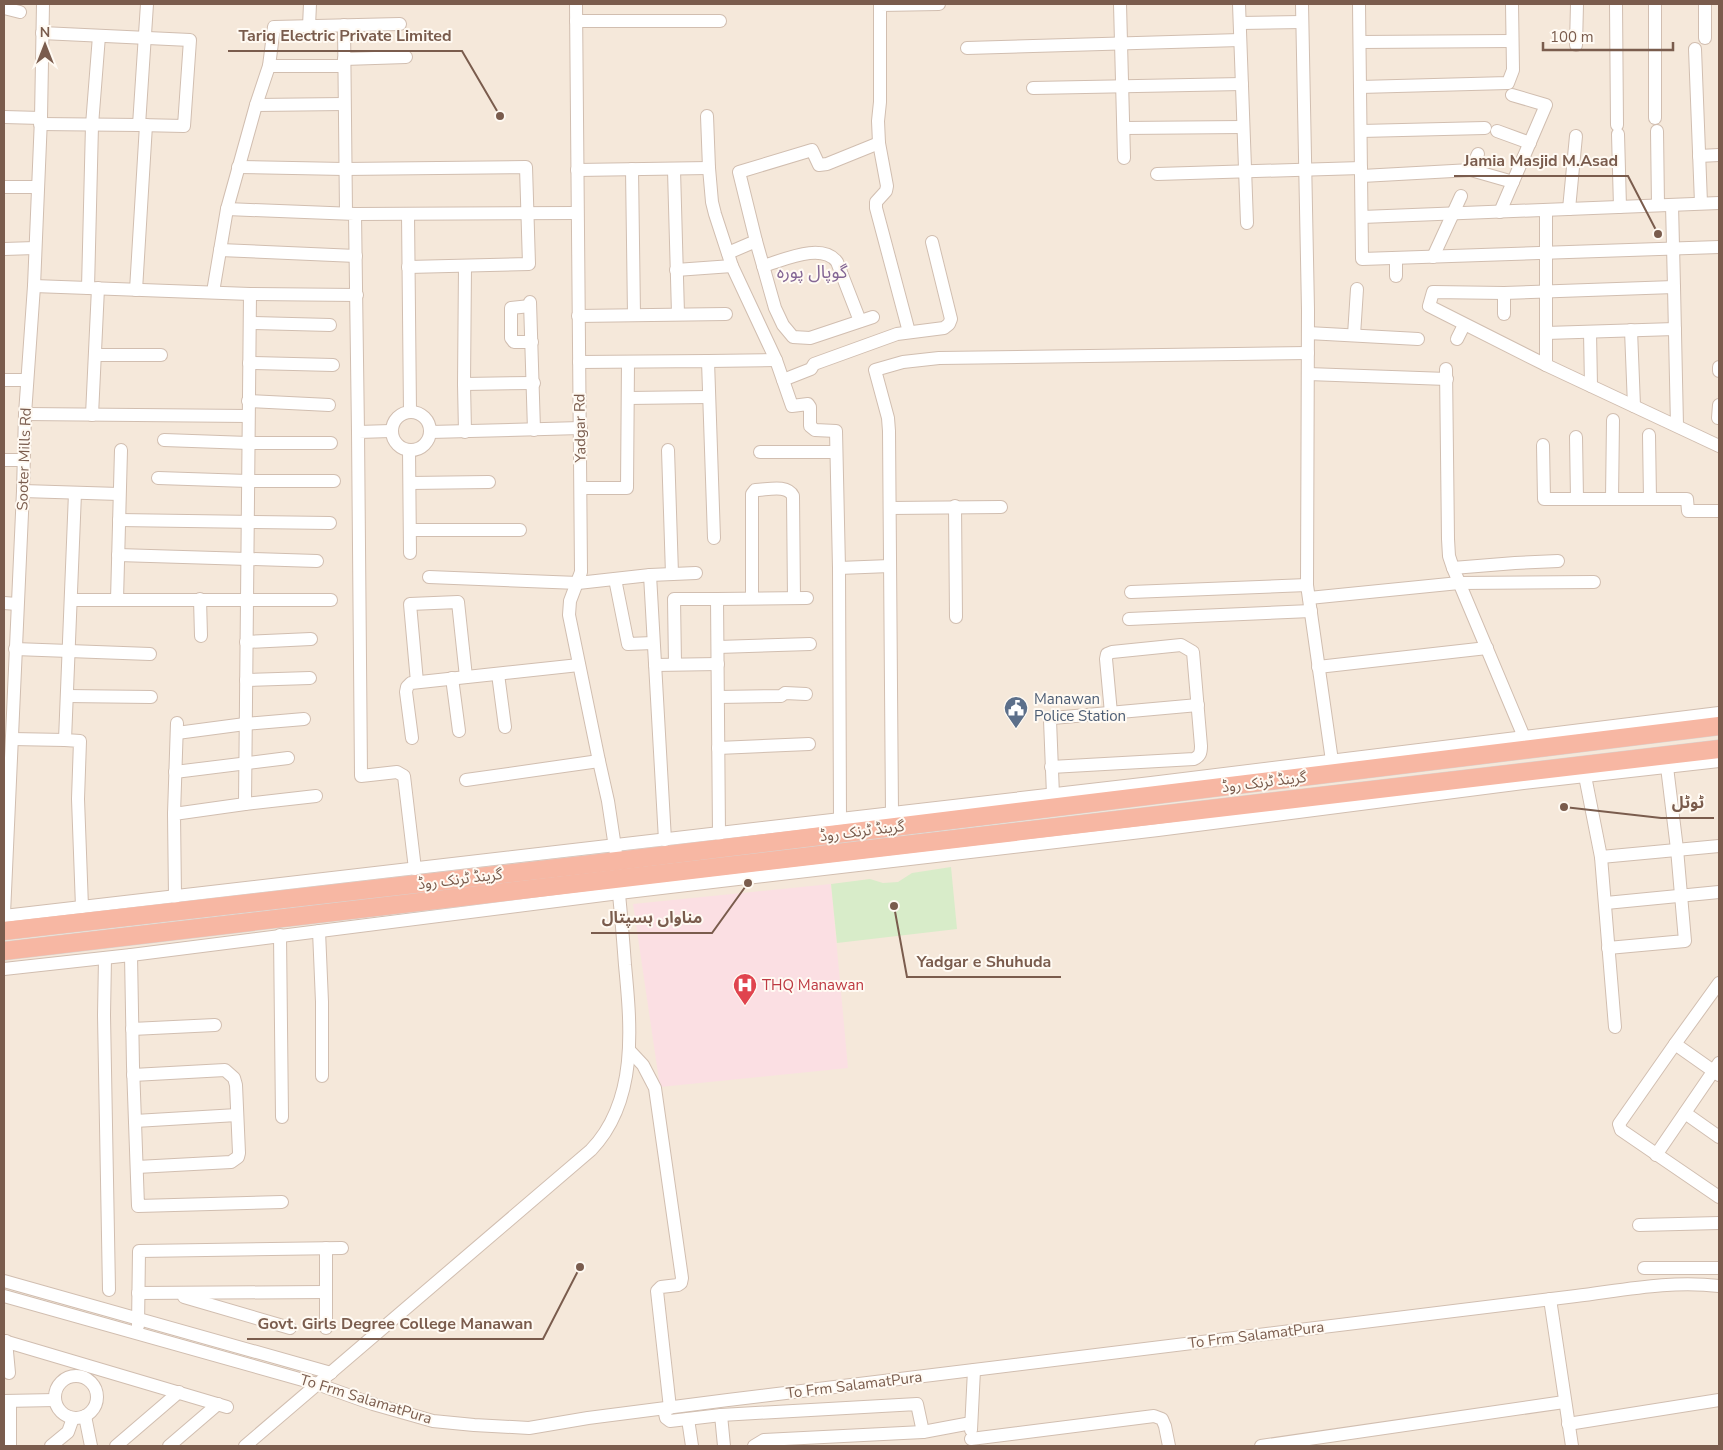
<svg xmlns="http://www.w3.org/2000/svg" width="1723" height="1450" viewBox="0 0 1723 1450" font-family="'Nunito Sans','Noto Sans Arabic',sans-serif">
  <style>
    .residential { fill: #f5e8da }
    .medical { fill: #fbdfe3 }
    .green { fill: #d8ecc9 }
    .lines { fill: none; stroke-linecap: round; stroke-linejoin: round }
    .minor-casing { stroke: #d1beb0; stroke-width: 14 }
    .highway-casing { stroke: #dad1cd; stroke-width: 19 }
    .minor { stroke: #fff; stroke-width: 12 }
    .highway { stroke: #f7b7a3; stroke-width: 18 }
    .labels { text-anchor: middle; stroke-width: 4; stroke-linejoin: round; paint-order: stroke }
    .street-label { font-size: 15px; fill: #7a5c4d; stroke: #fffaf3 }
    .service-label { font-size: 15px; fill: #4e5e75; stroke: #fffaf3; text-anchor: start }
    .health-label { font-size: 15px; fill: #be3a42; stroke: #fffaf3; text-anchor: start }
    .quarter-label { font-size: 18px; fill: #846695; stroke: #fffaf3 }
    .leader { fill: none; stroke: #7a5c4d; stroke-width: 2 }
    .callout-dot { fill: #7a5c4d; stroke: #fffaf3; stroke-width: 2 }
    .callout-label { font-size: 16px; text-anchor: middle; font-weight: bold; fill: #7a5c4d; stroke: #fffaf3; stroke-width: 4; stroke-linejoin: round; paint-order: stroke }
  </style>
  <rect width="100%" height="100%" fill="#fdf6ec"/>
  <rect class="residential" x="4" y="4" width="1715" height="1442"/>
  <polygon class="medical" points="831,884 848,1068 660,1087 633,904"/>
  <polygon class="green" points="951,867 957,929 837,943 831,884 870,879 883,883 898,882 912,873"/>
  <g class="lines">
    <g class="minor-casing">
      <g id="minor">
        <polyline points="576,4 581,572 570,601 569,615 599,761 608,801 616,854"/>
        <polyline points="1120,4 1124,158"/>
        <polyline points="1239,4 1247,223"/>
        <polyline points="1302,4 1308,310 1307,585 1332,761"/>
        <polyline points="1359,4 1362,259 1719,247"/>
        <polyline points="1616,4 1617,125"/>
        <polyline points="1655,4 1655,118"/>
        <polyline points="4,8 20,12"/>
        <polyline points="576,21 720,21"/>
        <polyline points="1240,23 1302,22"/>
        <polyline points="344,25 346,213"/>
        <polyline points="309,26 310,4"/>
        <polyline points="42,33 190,40 184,126 139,125"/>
        <polyline points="1705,38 1705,4"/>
        <polyline points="1360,42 1512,41"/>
        <polyline points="1576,45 1577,4"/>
        <polyline points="967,48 1240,40"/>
        <polyline points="1695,49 1701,203"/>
        <polyline points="344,59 406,57"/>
        <polyline points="269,66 344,66"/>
        <polyline points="1360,87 1508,83 1513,70 1512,4"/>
        <polyline points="1033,88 1242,84"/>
        <polyline points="256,105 344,104"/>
        <polyline points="707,116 709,168 712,202 715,214 732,266 776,360 792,406 808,404 810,407 810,426 815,430 836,431 839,568 840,819"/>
        <polyline points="4,117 41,118"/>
        <polyline points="40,124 139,125 147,4"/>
        <polyline points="1124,128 1243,127"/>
        <polyline points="1361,131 1485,128"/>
        <polyline points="1497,131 1530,143"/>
        <polyline points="1657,131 1658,205"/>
        <polyline points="1618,134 1620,207"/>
        <polyline points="1699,156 1719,155"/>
        <polyline points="238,167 344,169 526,167 529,264 408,267"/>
        <polyline points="632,169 634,315"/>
        <polyline points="577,170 709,168"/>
        <polyline points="674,170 678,314"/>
        <polyline points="1471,170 1513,182"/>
        <polyline points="1157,174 1361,168"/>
        <polyline points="1362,176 1471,170 1478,154"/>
        <polyline points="4,187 37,187"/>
        <polyline points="1672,205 1674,287"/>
        <polyline points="227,209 355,214 358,432"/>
        <polyline points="1569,209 1576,136"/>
        <polyline points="1546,210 1546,365"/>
        <polyline points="1500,212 1546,105 1512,95"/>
        <polyline points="355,214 577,213"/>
        <polyline points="408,214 410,412"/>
        <polyline points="1362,217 1719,203"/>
        <polyline points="756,241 775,308 783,325 793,337 810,338 873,317"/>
        <polyline points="4,249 35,248"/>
        <polyline points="220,250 356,256"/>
        <polyline points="728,253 756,241 739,172 812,150 819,165 827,164 879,143"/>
        <polyline points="1433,257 1461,196"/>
        <polyline points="465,266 464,384 465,432"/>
        <path d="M763,266c21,-6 59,-24 74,-4l23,59"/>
        <polyline points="676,270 732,266"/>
        <polyline points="1396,276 1396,258"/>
        <polyline points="34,286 250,294 357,295"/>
        <polyline points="88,288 92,125 99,36"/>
        <polyline points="136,290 146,125"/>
        <polyline points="213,292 227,209 256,105 269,66 274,27 400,24"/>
        <polyline points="530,302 534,430"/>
        <polyline points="530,306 511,308 511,338 514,342 532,342"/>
        <polyline points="1504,314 1504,293"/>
        <polyline points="578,316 726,314"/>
        <polyline points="250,323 330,325"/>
        <polyline points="1631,330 1634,406"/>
        <polyline points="909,332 876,208 876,202 886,191 887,186 879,143 878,121 880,102 880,5 939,4"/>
        <polyline points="1590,332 1591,386"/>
        <polyline points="1308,333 1418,339"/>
        <polyline points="1546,333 1675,329"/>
        <polyline points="1354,335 1357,289"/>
        <polyline points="1457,339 1464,325"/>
        <polyline points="96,355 161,355"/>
        <polyline points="708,361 776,360"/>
        <polyline points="579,362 708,361 714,538"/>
        <polyline points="249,363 333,365"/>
        <polyline points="1719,367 1719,371"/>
        <polyline points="1446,369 1448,539 1449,556 1453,568"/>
        <polyline points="1308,374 1447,379"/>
        <polyline points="4,380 27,380"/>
        <polyline points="783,380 811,369 814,364 897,334 944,328 949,324 951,319 932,242"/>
        <polyline points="464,384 534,383"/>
        <polyline points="628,398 709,397"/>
        <polyline points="248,401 329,405"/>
        <circle cx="411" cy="431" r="19"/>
        <polyline points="25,414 248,416"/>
        <polyline points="92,415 98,288"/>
        <polyline points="1718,418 1719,405"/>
        <polyline points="1677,426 1674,287 1504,293 1433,292 1429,306 1546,365 1719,446"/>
        <polyline points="391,431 358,432 361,776 397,772 404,776 415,869"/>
        <polyline points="430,432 581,428"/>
        <polyline points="1649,435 1650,499"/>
        <polyline points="1576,437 1577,499"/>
        <polyline points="164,440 248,443 331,443"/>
        <polyline points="1543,445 1544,499 1687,499 1688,511 1719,511"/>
        <polyline points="409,450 410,553"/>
        <polyline points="668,450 672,574"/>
        <polyline points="760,452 836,452"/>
        <polyline points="4,460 23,460"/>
        <polyline points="158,478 248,481 334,481"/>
        <polyline points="410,483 489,482"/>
        <polyline points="581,488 627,488 628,362"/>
        <polyline points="23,491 119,494"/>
        <polyline points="75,493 65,740 80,741 78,799 82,907"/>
        <polyline points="1612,499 1613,420"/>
        <polyline points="955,506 956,617"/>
        <polyline points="890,508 1001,507"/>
        <polyline points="119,520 330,523"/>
        <polyline points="410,530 520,530"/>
        <polyline points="118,555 317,561"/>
        <polyline points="839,568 890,566"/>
        <polyline points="650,575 696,573"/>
        <polyline points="429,577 578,583 650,575 665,840"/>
        <polyline points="615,579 628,644 653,643"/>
        <polyline points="1131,592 1307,585"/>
        <path d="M752,598v-104l3,-4c12,0 32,-6 38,6l1,102"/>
        <polyline points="1309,598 1459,583 1594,582"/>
        <polyline points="200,599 201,636"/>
        <polyline points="71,600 331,600"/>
        <polyline points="117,600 121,450"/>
        <polyline points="4,603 17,604"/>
        <polyline points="1129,619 1311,611"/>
        <polyline points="246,642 311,639"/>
        <polyline points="718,647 810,644"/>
        <polyline points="15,649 150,654"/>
        <polyline points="675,664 674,599 717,599"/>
        <polyline points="655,665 718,664"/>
        <polyline points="1318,667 1487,648"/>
        <polyline points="498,674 505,727"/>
        <polyline points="452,678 459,731"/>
        <polyline points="246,680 310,678"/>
        <polyline points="417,682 410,604 458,602 466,677"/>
        <polyline points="67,696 151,697"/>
        <polyline points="718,697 781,696 785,693 806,694"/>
        <polyline points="177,733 245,724 304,719"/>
        <polyline points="1524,737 1453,568 1515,563 1558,561"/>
        <polyline points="412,738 406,692 407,687 411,683 579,665"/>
        <polyline points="12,739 65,740"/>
        <polyline points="718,748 809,744"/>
        <path d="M1051,767l143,-8c6,-3 7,-6 7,-13l-8,-94 -12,-7 -69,7 -5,2 -1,5 5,54"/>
        <polyline points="175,772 288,758"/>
        <polyline points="1585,776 1601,857 1615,1027"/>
        <polyline points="466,780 599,761"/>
        <polyline points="1053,795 1050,720 1053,718 1198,705"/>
        <polyline points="245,804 316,796"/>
        <polyline points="892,813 889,431 888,418 875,370 903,362 939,358 1308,353"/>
        <polyline points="174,814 177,723"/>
        <polyline points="719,834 717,599 807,598"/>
        <polyline points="1601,857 1719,846"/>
        <polyline points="175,897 174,814 245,804 250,294"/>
        <polyline points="1606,903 1719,892"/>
        <polyline points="4,914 23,491 25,414 34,286 41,118 43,4"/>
        <polyline points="4,916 1151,783 1719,713"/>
        <polyline points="319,931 322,1002 322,1076"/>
        <polyline points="280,935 282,1117"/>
        <polyline points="1608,948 1685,941 1677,849 1667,767"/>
        <polyline points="131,955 133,1066 138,1206 282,1202"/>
        <polyline points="105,958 104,1015 109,1290"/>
        <polyline points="4,969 131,955 619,893 1158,830 1532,782 1719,761"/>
        <polyline points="1719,983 1675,1044 1619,1124 1621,1130 1719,1197"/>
        <polyline points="132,1029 215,1025"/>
        <polyline points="1675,1044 1719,1075"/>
        <polyline points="629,1050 643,1065 655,1088 682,1278 681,1283 678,1285 661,1287 657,1291 670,1408"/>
        <polyline points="133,1075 225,1070 234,1078 236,1085 239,1153 238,1157 231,1162 137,1167"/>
        <polyline points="1685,1113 1719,1137"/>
        <polyline points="135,1121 237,1115"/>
        <polyline points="1656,1155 1719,1063"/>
        <polyline points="1639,1225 1719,1223"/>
        <polyline points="326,1248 326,1328"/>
        <polyline points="1644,1268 1719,1268"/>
        <polyline points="4,1281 331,1373"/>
        <polyline points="138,1293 326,1292"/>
        <path d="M4,1296l313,88 56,20 60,17 41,4 55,3 59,-10 140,-18 848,-104c48,-6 95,-16 143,-10"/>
        <polyline points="184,1297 290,1328"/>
        <polyline points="1550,1299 1572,1446"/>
        <polyline points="138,1326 139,1251 342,1248"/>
        <polyline points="4,1341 227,1407"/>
        <polyline points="6,1341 9,1373"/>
        <circle cx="76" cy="1397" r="21"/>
        <polyline points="4,1401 55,1400"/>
        <polyline points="10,1401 10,1446"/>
        <polyline points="664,1409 666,1418 670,1421 721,1415 917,1404 923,1432"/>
        <polyline points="721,1415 724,1446"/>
        <polyline points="85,1416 91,1446"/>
        <polyline points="688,1419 692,1446"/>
        <polyline points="1568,1424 1719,1400"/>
        <polyline points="971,1430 974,1370"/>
        <polyline points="971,1439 1154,1416 1162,1419 1165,1426 1169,1446"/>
        <polyline points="51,1446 68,1432 73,1418"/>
        <polyline points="116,1446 179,1392"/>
        <polyline points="169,1446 218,1404"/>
        <path d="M245,1446l346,-296c47,-49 40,-123 34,-185 -2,-27 -4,-53 -7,-80"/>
        <polyline points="754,1446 764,1440 923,1432 971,1423"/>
        <polyline points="1261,1446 1564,1402"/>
      </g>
    </g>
    <g class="highway-casing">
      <g id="highway">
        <polyline points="4,931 617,861 1719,726"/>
        <polyline points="4,951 1719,749"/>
      </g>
    </g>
    <use href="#minor" class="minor"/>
    <use href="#highway" class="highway"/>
  </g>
  <defs>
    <g id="civic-pin" transform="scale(1.25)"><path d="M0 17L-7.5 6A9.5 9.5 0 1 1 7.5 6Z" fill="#5c6f8a" stroke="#fffaf3"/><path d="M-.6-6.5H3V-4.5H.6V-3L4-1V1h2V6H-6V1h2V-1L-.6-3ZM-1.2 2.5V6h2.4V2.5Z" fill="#fff"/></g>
    <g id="hospital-pin" transform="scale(1.25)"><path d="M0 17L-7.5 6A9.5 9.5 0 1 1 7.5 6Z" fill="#e0444e" stroke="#fffaf3"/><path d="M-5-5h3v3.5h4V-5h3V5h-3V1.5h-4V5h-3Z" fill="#fff"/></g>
  </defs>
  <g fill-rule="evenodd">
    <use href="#civic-pin" x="1016" y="708"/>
    <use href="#hospital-pin" x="745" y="985"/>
  </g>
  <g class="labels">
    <g class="street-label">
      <text transform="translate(580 428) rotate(-91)" y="5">Yadgar Rd</text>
      <text transform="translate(24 459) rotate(-88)" y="5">Sooter Mills Rd</text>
      <text transform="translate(1264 782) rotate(-7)" y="5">گرینڈ ٹرنک روڈ</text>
      <text transform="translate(862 831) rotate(-7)" y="5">گرینڈ ٹرنک روڈ</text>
      <text transform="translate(460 879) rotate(-7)" y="5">گرینڈ ٹرنک روڈ</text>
      <text transform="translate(1256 1335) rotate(-7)" y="5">To Frm SalamatPura</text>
      <text transform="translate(854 1385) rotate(-7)" y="5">To Frm SalamatPura</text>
      <text transform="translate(366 1399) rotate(17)" y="5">To Frm SalamatPura</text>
    </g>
    <g class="service-label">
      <text x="1034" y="704">Manawan<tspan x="1034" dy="17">Police Station</tspan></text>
    </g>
    <g class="health-label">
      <text x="762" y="990">THQ Manawan</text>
    </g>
    <g class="quarter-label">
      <text x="812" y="278">گوپال پورہ</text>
    </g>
  </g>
  <path class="leader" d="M500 116L462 51H228M1658 234L1628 176H1454M1564 807L1661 818H1714M748 883L712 933H591M894 906L907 977H1061M580 1267L543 1339H247"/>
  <g class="callout-dot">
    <circle cx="500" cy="116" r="5"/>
    <circle cx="1658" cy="234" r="5"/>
    <circle cx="1564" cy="807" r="5"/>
    <circle cx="748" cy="883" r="5"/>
    <circle cx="894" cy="906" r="5"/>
    <circle cx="580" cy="1267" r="5"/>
  </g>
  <g class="callout-label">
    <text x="345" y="41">Tariq Electric Private Limited</text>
    <text x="1541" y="166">Jamia Masjid M.Asad</text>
    <text x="1688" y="808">ٹوٹل</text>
    <text x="652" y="923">مناواں ہسپتال</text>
    <text x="984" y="967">Yadgar e Shuhuda</text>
    <text x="395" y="1329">Govt. Girls Degree College Manawan</text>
  </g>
  <rect width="1723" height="1450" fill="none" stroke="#7a5c4d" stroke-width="10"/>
  <g transform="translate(45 45)" stroke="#fffaf3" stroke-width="4" paint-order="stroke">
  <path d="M0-4L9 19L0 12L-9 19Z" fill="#7a5c4d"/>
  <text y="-8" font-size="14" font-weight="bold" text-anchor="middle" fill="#7a5c4d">N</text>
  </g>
  <path d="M1543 42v8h130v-8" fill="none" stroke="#7a5c4d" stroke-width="2.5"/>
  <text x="1550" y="42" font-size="15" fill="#7a5c4d" stroke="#fffaf3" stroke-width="4" paint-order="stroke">100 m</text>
</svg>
